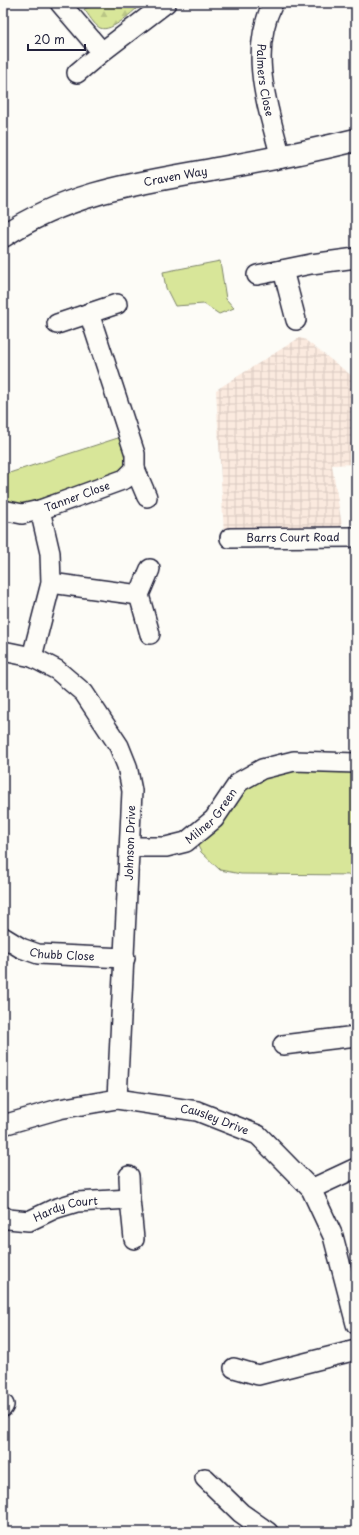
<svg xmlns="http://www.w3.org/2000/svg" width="359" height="1535" viewBox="0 0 359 1535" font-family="'Playpen Sans',sans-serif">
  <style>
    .industrial { fill: url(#industrial-grid) }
    .green { fill: #d8e699; stroke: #7d846a }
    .forest { fill: url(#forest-firs); stroke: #7d846a }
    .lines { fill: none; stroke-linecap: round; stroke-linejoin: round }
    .minor-casing { stroke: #22223b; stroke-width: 22 }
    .tertiary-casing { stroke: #22223b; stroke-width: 25 }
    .minor { stroke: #fdfcf7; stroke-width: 19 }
    .tertiary { stroke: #fdfcf7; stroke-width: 22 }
    .labels { text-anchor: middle; stroke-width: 3; stroke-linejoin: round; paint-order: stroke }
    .street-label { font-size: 11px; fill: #22223b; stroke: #fdfcf7 }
  </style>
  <defs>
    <pattern id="industrial-grid" width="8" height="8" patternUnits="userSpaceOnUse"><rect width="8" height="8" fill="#fbeadf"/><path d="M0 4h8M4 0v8" fill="none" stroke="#d7c8c0"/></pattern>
    <pattern id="forest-firs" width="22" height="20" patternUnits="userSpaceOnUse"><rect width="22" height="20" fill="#d8e699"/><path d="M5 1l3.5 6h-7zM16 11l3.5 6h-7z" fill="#b9c585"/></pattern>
  </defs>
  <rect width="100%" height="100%" fill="#fdfcf7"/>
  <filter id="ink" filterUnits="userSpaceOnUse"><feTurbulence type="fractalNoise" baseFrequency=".025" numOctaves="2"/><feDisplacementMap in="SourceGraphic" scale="8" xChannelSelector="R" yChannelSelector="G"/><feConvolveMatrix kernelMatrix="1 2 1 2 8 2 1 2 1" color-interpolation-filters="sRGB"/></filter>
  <g filter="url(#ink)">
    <polygon class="industrial" points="299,338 304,339 356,379 356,464 332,465 343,531 224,535 216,390"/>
    <g class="green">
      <polygon points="220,261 226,299 234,308 219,314 204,304 175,306 166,288 163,272"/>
      <path d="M121,437c4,13 11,25 -2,35l-104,35 -12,-2v-30z"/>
      <polygon points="303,770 356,770 356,875 241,874 220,870 201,852 198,846 200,840 214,832 245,790 256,782 275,773"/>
    </g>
    <path class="forest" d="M101,3h42c-9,7 -31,30 -43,25 -6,-3 -12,-14 -16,-19z"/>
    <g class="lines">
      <g class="minor-casing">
        <g id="minor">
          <polyline points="60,3 102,52"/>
          <path id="s1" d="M273,3c-25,51 -5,104 8,155"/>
          <polyline points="77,73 102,52 166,3"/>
          <polyline points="283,270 296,320"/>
          <polyline points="257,275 311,264 356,258"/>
          <polyline points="57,324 117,304"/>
          <polyline points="135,469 147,497"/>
          <polyline points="3,510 22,514 40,510"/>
          <path id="s2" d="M230,538l126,-1"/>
          <polyline points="150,569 139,595 150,634"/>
          <polyline points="51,583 139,595"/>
          <polyline points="3,651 32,657 57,670 84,693 119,746 127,766 132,791 117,1099"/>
          <path id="s3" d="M32,657l19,-74 -1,-30 -10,-43 85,-31 10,-10v-15l-46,-141"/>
          <path id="s4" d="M130,847h36l20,-5 28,-23 25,-37 23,-13 32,-8 62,2"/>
          <path id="s5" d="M3,937l18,11 17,6 87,4"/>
          <polyline points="283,1045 356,1036"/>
          <path id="s6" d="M3,1125l56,-16 58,-10 80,12 61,24 53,54 22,47 23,88"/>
          <polyline points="129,1176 130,1199 134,1239"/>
          <polyline points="311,1189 356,1168"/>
          <path id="s7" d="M3,1216l5,3 21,2 25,-12 23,-7 53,-3"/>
          <polyline points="234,1368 258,1375 356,1350"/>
          <polyline points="3,1407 4,1405"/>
          <polyline points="205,1478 241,1513 268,1532"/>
        </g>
      </g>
      <g class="tertiary-casing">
        <g id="tertiary">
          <path id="s8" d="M3,236c70,-46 139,-53 219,-68 45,-8 89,-17 134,-28"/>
        </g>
      </g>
      <use href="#minor" class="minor"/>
      <use href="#tertiary" class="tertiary"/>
    </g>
  </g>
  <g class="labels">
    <g class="street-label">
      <text dy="4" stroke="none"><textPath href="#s1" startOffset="79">Palmers Close</textPath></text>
      <text dy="4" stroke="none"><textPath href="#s8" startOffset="184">Craven Way</textPath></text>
      <text dy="4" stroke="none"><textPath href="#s3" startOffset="190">Tanner Close</textPath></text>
      <text dy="4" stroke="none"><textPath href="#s2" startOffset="63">Barrs Court Road</textPath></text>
      <text dy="4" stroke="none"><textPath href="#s4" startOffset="93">Milner Green</textPath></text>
      <text transform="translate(130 843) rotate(-88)" y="4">Johnson Drive</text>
      <text dy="4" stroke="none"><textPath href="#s5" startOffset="63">Chubb Close</textPath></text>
      <text dy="4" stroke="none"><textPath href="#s6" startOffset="217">Causley Drive</textPath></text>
      <text dy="4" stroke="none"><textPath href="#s7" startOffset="66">Hardy Court</textPath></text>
    </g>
  </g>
  <rect width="359" height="1535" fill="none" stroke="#fdfcf7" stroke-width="16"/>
  <rect x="8" y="8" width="343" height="1519" fill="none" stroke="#22223b" stroke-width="1.5" filter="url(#ink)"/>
  <path d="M28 44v6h57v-6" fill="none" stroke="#22223b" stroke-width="2"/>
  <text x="34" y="44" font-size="12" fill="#22223b" stroke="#fdfcf7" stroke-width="3" paint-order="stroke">20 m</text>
</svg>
